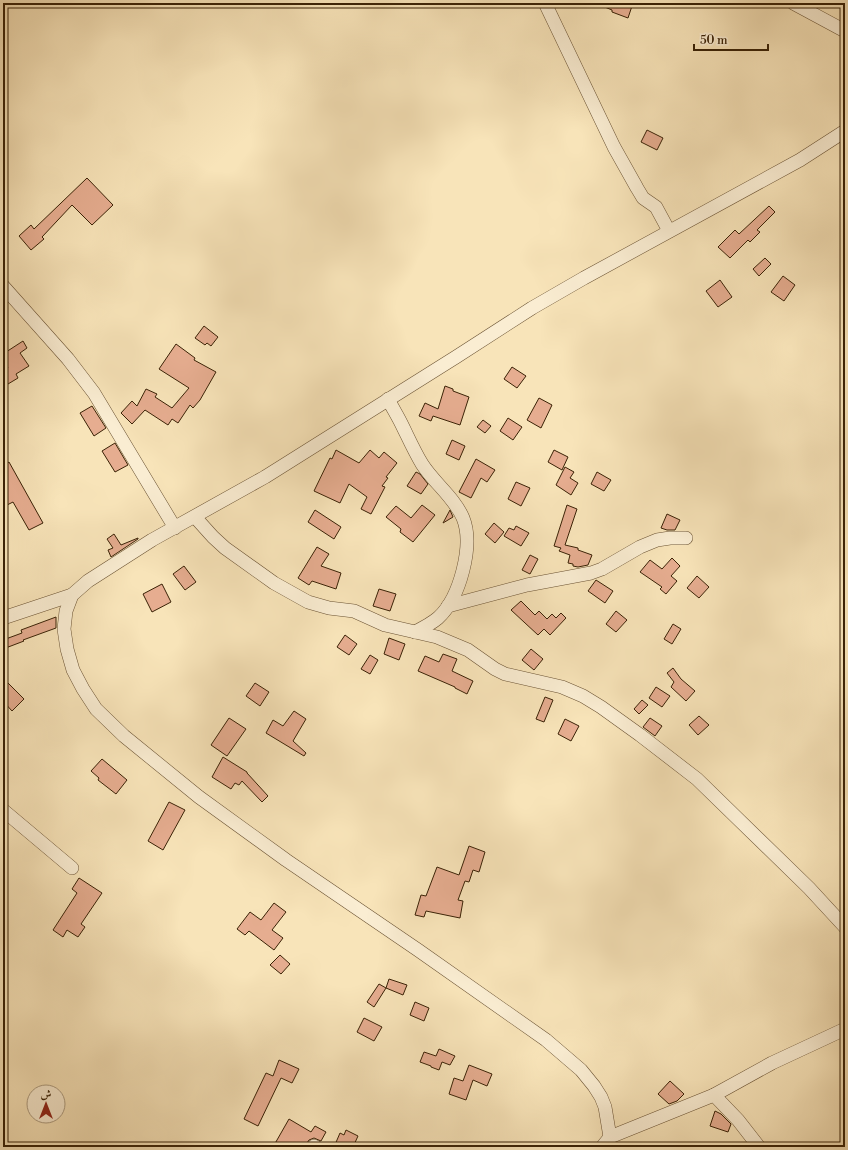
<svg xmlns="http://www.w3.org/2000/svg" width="848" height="1150" viewBox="0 0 848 1150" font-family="'Libre Bodoni',Amiri,serif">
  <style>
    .building { fill: #e6ad90; stroke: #3a2206 }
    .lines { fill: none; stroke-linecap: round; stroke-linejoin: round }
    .minor-casing { stroke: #6a5233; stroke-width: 14 }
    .minor { stroke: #faedd2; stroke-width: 13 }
  </style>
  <rect width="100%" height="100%" fill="#f8e4b9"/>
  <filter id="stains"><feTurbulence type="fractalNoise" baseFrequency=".005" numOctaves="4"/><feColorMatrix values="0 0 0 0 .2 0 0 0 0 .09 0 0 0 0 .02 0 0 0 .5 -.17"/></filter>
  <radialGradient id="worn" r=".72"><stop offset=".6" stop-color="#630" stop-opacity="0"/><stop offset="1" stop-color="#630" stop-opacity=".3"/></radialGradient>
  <g class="building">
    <polygon points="595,3 633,3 628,18 612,12 612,10"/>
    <polygon points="647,130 663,138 657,150 641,142"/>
    <polygon points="87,178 113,205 92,225 72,205 42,237 44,239 31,250 19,236 31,225 34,229"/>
    <polygon points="769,206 775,212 757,230 760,232 750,242 748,240 730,258 718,247 735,230 739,234"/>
    <polygon points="765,258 771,264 759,276 753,269"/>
    <polygon points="783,276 795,285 784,301 771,292"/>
    <polygon points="720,280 732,297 718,307 706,291"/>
    <polygon points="204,326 218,337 211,346 207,343 205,345 195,338"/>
    <polygon points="23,341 27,348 20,353 29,366 16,374 18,378 3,387 3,370 8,368 3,360 3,354"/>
    <polygon points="176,344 195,358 194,360 216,372 200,400 193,408 190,405 178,423 172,419 168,425 145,410 132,424 121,413 132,401 137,406 146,389 157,394 155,397 172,408 189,388 159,369"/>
    <polygon points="512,367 526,376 517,388 504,379"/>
    <polygon points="445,386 453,389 453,391 469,397 460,425 433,416 431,421 419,416 425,403 438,409"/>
    <polygon points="539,398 552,405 541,428 527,420"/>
    <polygon points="92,406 106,428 94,436 80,413"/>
    <polygon points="508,418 522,427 513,440 500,431"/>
    <polygon points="483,420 491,426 485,433 477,427"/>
    <polygon points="452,440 465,446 459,460 446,454"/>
    <polygon points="115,443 128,465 115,472 102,451"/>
    <polygon points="336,450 359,463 370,450 379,458 384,452 397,463 386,477 388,478 382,486 385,487 371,514 361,509 367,497 349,484 340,503 314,491 330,458 332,459"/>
    <polygon points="554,450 568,457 562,470 548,462"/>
    <polygon points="476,459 495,470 487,482 481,478 471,498 459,492"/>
    <polygon points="9,462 43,523 29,530 13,502 3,507 3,466"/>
    <polygon points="565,467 574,472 570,478 578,483 571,495 556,485"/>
    <polygon points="416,472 420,474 428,484 421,494 407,486"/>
    <polygon points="597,472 611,480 604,491 591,484"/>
    <polygon points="516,482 530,488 521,506 508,499"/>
    <polygon points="422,505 435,515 413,542 400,532 401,529 386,517 396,506 411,518"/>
    <polygon points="567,505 577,509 565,545 578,548 578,550 592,555 588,565 578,567 573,566 573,564 568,563 570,555 559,551 561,548 554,546"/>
    <polygon points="315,510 341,527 334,539 308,522"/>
    <polygon points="450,510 453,517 443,523"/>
    <polygon points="667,514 680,520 675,530 667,530 661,528"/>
    <polygon points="494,523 504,532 495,543 485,534"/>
    <polygon points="516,526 529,533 521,546 504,536 509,528 514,530"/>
    <polygon points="114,534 121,545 138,538 138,539 111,557 108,550 113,548 107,539"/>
    <polygon points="317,547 329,554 321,566 341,573 336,589 312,581 309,585 298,578"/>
    <polygon points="530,555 538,559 530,574 522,570"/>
    <polygon points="672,558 680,566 671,576 677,581 666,594 660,589 662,587 640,572 650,560 662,569"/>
    <polygon points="184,566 196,582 185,590 173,574"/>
    <polygon points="697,576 709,587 699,598 687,588"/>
    <polygon points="596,580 613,591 605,603 588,591"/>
    <polygon points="162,584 171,602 152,612 143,594"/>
    <polygon points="379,589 396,594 390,611 373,606"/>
    <polygon points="521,601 535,615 539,611 547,619 552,614 556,618 561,613 566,618 550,635 544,629 538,635 511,610"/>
    <polygon points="616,611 627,620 616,632 606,624"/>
    <polygon points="56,617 56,628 23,640 24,641 3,649 3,640 22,633 21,630"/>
    <polygon points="673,624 681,629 672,644 664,639"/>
    <polygon points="345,635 357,644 349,655 337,647"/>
    <polygon points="389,638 405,644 399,660 384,654"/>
    <polygon points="531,649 543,659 534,670 522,660"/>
    <polygon points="443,654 457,659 452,671 473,681 467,694 455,688 455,687 418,671 425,656 439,662"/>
    <polygon points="370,655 378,660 370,674 361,669"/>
    <polygon points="673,668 681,679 695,691 686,701 671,687 674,682 667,673"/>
    <polygon points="3,678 24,699 12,711 3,701"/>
    <polygon points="255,683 269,692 260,706 246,696"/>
    <polygon points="656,687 670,696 662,707 649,698"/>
    <polygon points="545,697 553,700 544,722 536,719"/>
    <polygon points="642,700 648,705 639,714 634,709"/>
    <polygon points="294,711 306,719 293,741 306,753 304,756 266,733 273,720 283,726"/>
    <polygon points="699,716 709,725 698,735 689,725"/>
    <polygon points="229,718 246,729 227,756 211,745"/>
    <polygon points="650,718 662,726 655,736 643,727"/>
    <polygon points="565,719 579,726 571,741 558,734"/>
    <polygon points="223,757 247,772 247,773 268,796 262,802 242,781 239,785 235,783 231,789 212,777"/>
    <polygon points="102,759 127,780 116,794 98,780 99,778 91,771"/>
    <polygon points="169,802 185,810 163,850 148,841"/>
    <polygon points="469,846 485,852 479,872 473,870 469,882 465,881 458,900 463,901 460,918 426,911 424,917 415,915 421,895 426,896 437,867 459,875"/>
    <polygon points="79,878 102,893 81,924 85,927 78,937 67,930 63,937 53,930 77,893 72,889"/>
    <polygon points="274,903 286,912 272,930 283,938 274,950 249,931 245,935 237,929 250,912 261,920"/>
    <polygon points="280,955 290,964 281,974 270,965"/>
    <polygon points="389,979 407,985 403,995 386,988"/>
    <polygon points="379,984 386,988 374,1007 367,1002"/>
    <polygon points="415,1002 429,1008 424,1021 410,1015"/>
    <polygon points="364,1018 382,1027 374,1041 357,1032"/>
    <polygon points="439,1049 455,1056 450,1065 442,1062 439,1070 431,1067 431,1066 420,1062 424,1052 436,1056"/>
    <polygon points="279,1060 299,1069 292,1083 281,1078 258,1126 244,1119 266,1073 273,1076"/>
    <polygon points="469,1065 492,1074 487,1086 473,1080 466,1100 449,1094 454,1078 463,1081"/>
    <polygon points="670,1081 684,1094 677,1101 669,1104 658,1094"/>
    <polygon points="715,1111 721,1114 731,1124 728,1132 710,1126"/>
    <polygon points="289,1119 311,1132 315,1126 326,1132 321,1141 314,1138 309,1140 307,1143 306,1147 273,1147"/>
    <polygon points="346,1130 358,1136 353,1147 334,1147 340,1133 344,1135"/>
  </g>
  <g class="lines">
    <g class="minor-casing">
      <g id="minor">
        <polyline points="545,3 614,147 637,188 643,198 656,207 669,231"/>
        <polyline points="793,3 845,31"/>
        <polyline points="3,286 68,359 94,393 175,528"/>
        <path d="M388,399c4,8 9,16 13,24 7,14 13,28 21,41 12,19 32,33 41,54 11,27 -3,80 -25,100 -6,5 -15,10 -23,14"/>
        <polyline points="195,517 213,537 225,548 274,583 308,602 329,608 354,611 385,625 437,637 468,650 495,669 505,674 562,687 583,696 601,707 640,735 697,779 809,888 845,927"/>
        <polyline points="448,606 527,585 591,573 602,569 640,547 657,540 670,538 686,538"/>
        <polyline points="3,618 72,595"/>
        <polyline points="3,810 72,868"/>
        <polyline points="714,1095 772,1063 845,1029"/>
        <polyline points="610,1137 714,1095 738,1120 759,1147"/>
        <polyline points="314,1146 316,1147"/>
        <polyline points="602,1147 610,1137 605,1107 601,1097 594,1086 581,1070 546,1040 418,950 286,860 199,797 124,736 96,709 83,689 73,670 67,649 64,629 66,611 72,595 88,581 152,540 265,477 456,357 532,308 584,278 800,160 845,131"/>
      </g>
    </g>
    <use href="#minor" class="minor"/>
  </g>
  <rect width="848" height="1150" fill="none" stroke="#f8e4b9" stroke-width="16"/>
  <rect x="4" y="4" width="840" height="1142" fill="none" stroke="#3a2206" stroke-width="2"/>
  <rect x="8" y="8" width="832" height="1134" fill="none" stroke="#3a2206"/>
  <g transform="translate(46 1104)"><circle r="19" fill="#faedd2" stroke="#ad9c80"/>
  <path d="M0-3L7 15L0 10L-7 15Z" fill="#8f2418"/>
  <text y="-6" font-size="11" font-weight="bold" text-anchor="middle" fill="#3a2206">ش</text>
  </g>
  <path d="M694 44v6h74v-6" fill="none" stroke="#3a2206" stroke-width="2"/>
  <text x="700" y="44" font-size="12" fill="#3a2206" stroke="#faedd2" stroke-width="3" paint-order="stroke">50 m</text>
  <rect width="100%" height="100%" filter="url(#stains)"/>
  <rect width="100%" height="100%" fill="url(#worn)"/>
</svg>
